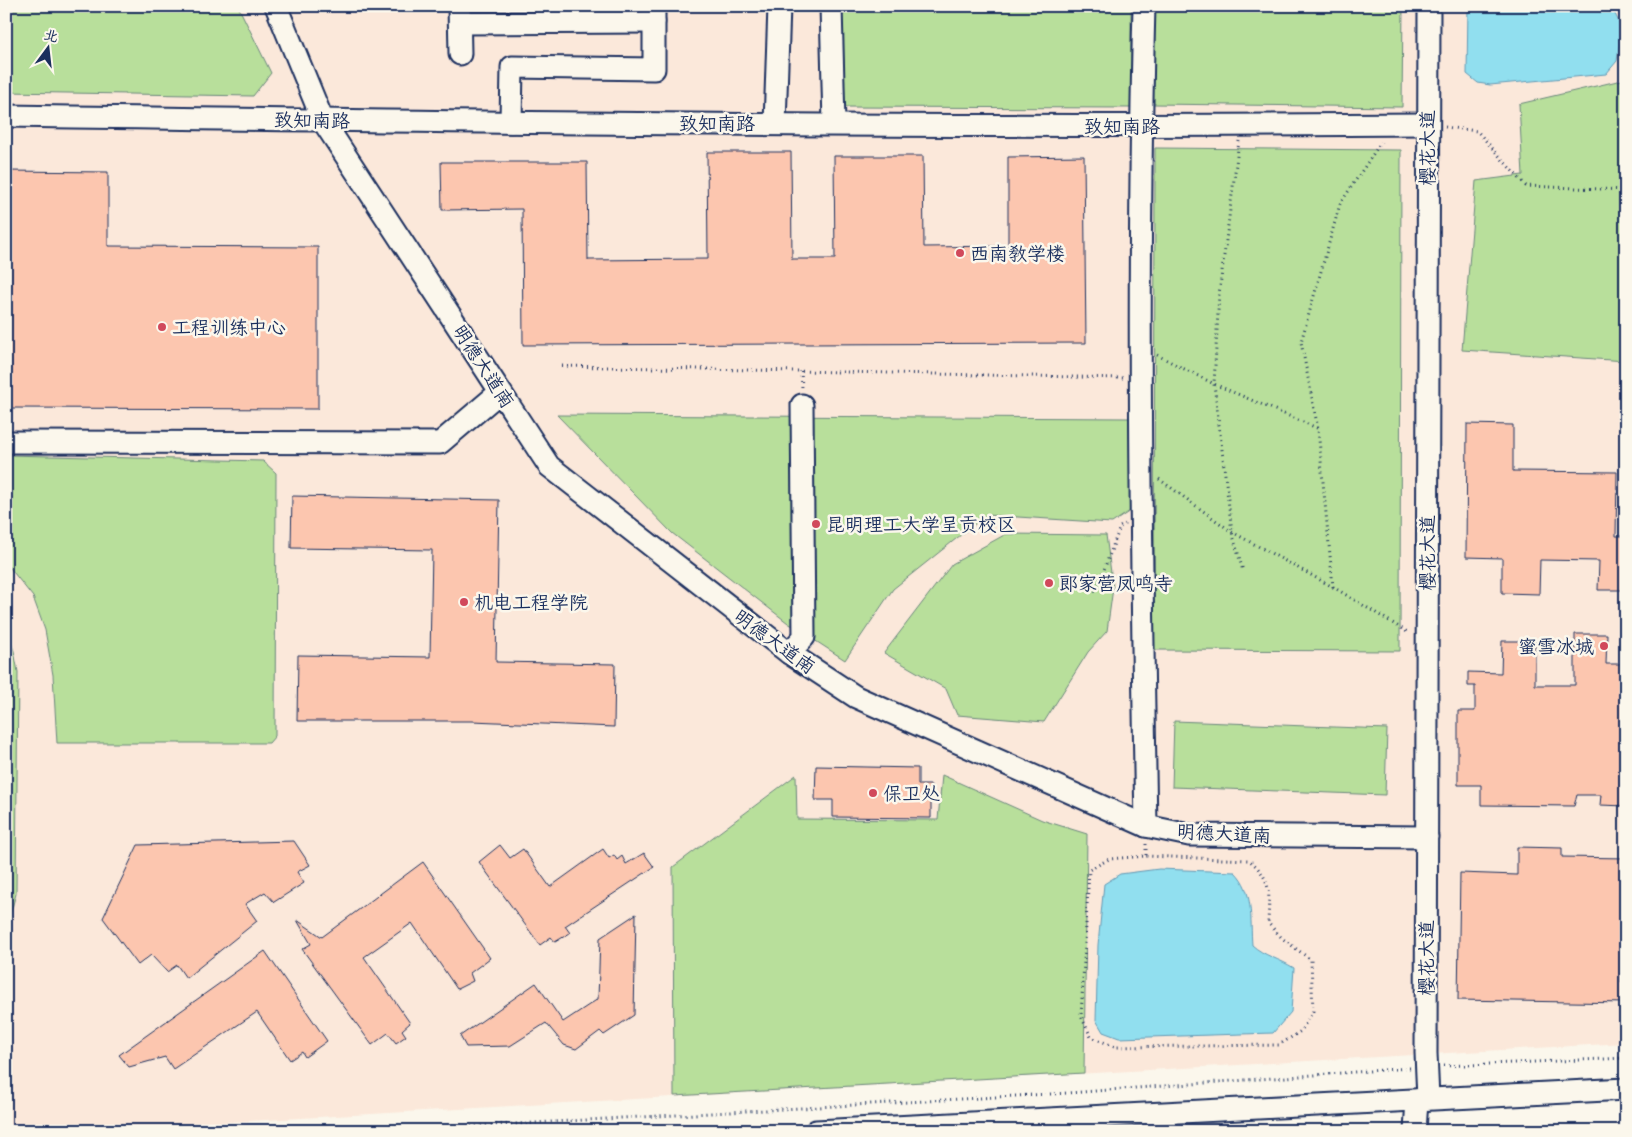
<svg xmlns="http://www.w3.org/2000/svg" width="1632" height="1137" viewBox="0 0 1632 1137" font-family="'Gochi Hand','LXGW WenKai TC',sans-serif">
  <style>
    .built { fill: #fbe8da }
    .green { fill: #b8df9b; stroke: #6a877c }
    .water { fill: #91dfef; stroke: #6299b5 }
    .building { fill: #fcc6af; stroke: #1b2f5e }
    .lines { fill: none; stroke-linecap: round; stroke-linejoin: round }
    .minor-casing { stroke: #1b2f5e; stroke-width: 25 }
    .path { stroke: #1b2f5e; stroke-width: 3; stroke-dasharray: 1 4; stroke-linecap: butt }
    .minor { stroke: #fbf7ec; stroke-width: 21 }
    .poi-dot { fill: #d1495b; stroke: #fbf7ec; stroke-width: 2 }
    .labels { text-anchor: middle; stroke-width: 5; stroke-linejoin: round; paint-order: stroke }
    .street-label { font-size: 19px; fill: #1b2f5e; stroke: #fbf7ec }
    .poi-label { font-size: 19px; fill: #1b2f5e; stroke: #fbf7ec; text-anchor: start }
  </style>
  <rect width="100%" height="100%" fill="#fbf7ec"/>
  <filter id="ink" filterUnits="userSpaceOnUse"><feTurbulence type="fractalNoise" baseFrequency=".02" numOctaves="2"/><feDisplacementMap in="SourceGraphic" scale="10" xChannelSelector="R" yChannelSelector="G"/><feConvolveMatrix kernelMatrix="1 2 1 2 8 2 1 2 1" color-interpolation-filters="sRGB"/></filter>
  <g filter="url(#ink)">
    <polygon class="built" points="6,6 1626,6 1626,1043 70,1131 6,1131"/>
    <g class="green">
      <polygon points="6,6 238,6 271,73 253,96 6,92"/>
      <polygon points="838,6 1131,6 1131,108 838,107"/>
      <polygon points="1154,6 1403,6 1402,107 1153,104"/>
      <polygon points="1626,79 1626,361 1462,350 1476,181 1523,175 1519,104"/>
      <polygon points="1155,148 1401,150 1400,651 1154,650"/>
      <polygon points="557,415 1129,418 1130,511 1112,523 986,515 893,589 845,660 788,623 672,533"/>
      <polygon points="6,455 263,461 276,473 275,736 269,743 57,743 53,675 45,630 33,597 6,563"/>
      <polygon points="1006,534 1106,535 1113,588 1107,631 1088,652 1044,722 957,715 946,689 884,653 952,564"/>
      <polygon points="6,628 14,651 18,672 16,894 6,929"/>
      <polygon points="1174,721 1387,729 1385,795 1172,787"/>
      <polygon points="796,775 797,819 938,820 942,775 1042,820 1087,834 1084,1073 674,1096 673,867"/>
    </g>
    <g class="water">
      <polygon points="1468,6 1611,6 1622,28 1617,61 1606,74 1490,85 1478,83 1467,74"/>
      <path d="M1159,869l76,3c19,19 15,47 17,73 12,11 28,14 42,23l-3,44 -18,21 -154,5 -16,-6 -7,-12 2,-75 6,-61 16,-10z"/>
    </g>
    <g class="building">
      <polygon points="707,152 791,152 792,259 835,259 834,156 923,156 924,247 1008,246 1008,157 1084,156 1086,343 523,345 522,209 442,210 441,162 587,162 588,260 708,259"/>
      <polygon points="6,171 108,172 108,246 318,247 318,409 6,408"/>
      <polygon points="1467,424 1513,425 1513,471 1617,472 1616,536 1626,536 1625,590 1598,590 1599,561 1540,560 1539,594 1502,593 1502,558 1466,557"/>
      <polygon points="292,496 499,500 496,662 615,664 614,727 472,721 297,721 298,655 430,657 432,550 291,548"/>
      <polygon points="1575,634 1607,634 1606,664 1626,664 1626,806 1600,805 1601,795 1577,795 1574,806 1481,805 1481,785 1458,785 1458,711 1475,711 1475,686 1468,686 1468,672 1501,673 1502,641 1535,641 1535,685 1575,685"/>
      <polygon points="816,766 918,768 918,785 931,785 931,818 833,817 833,800 815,800"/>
      <polygon points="294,841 310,865 297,872 304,883 274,902 265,892 245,904 257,921 186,978 177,965 167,972 151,955 138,965 103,918 138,845"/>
      <polygon points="500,845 510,858 523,849 550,887 603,849 609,858 614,855 617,860 622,856 626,864 644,853 654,867 565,926 570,933 555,942 551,937 540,945 479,862"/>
      <polygon points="1517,847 1562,848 1562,857 1626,858 1626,910 1622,910 1621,983 1626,983 1626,1003 1458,1000 1460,873 1517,875"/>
      <polygon points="423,862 490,958 470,973 473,981 457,989 412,923 364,957 410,1023 402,1030 406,1036 396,1043 388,1033 372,1045 302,949 311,944 297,920 322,937"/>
      <polygon points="636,914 634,1015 604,1035 600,1031 576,1049 564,1045 546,1023 510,1046 466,1047 460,1036 536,983 563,1022 598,999 600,938"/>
      <polygon points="265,951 327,1041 305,1057 302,1052 290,1060 257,1012 173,1069 165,1057 129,1067 119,1055"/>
    </g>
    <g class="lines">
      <g class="minor-casing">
        <g id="minor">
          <polyline points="276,6 323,121 549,466 789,653 856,697 1146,826 1189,835 1427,837"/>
          <polyline points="459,6 460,54"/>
          <polyline points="831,6 834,124"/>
          <path d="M1144,6c-7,273 -3,547 2,820"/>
          <polyline points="460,23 654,22"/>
          <path d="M6,116c474,7 948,12 1421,8"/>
          <polyline points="511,122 512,67 654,69 654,6"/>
          <polyline points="775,124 779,6"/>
          <polyline points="6,442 440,443 500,392"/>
          <polyline points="789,653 804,637 802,405"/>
          <polyline points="1428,1099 1426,1053 1429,6"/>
          <polyline points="816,1131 1626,1089"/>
          <polyline points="1415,1131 1417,1100"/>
        </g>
      </g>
      <g class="path">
        <polyline points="1445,127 1477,131 1526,186 1626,190"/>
        <polyline points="1239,141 1219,294 1214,384 1232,532 1243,571"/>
        <polyline points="1157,355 1214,384 1317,428"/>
        <polyline points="562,366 1123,378"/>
        <polyline points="801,371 802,388"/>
        <polyline points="1159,479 1232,532 1333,587 1409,633"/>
        <polyline points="1333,587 1318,429 1301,342 1340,204 1381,142"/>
        <polyline points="1085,588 1096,591 1120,527 1125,524"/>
        <path d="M1146,844v12l-37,3 -20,11 -8,146 10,21 25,10 163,-2 22,-14 12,-20 -2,-51 -29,-22 -14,-15c1,-28 5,-44 -19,-63l-103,-4"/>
        <polyline points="1444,1066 1626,1058"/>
        <polyline points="391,1131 1068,1093 1410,1068"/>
      </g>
      <use href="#minor" class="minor"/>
    </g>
  </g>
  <g class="poi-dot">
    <circle cx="960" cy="253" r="5"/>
    <circle cx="162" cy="327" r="5"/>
    <circle cx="816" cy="524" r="5"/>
    <circle cx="1049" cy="583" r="5"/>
    <circle cx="464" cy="602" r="5"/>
    <circle cx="1604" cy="646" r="5"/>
    <circle cx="873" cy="793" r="5"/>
  </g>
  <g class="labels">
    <g class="street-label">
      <text transform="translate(312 120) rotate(1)" y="7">致知南路</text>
      <text x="717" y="130">致知南路</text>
      <text x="1122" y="133">致知南路</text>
      <text transform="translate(1427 148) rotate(-90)" y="7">樱花大道</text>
      <text transform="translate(484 366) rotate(57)" y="7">明德大道南</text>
      <text transform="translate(1427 553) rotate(-90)" y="7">樱花大道</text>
      <text transform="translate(775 641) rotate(36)" y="7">明德大道南</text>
      <text transform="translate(1224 833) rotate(3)" y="7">明德大道南</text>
      <text transform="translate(1426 958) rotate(-90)" y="7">樱花大道</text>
    </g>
    <g class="poi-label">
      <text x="970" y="260">西南教学楼</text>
      <text x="172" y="334">工程训练中心</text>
      <text x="826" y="531">昆明理工大学呈贡校区</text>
      <text x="1059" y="590">郎家营凤鸣寺</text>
      <text x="474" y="609">机电工程学院</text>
      <text x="1594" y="653" text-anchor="end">蜜雪冰城</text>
      <text x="883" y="800">保卫处</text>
    </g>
  </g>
  <rect width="1632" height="1137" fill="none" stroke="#fbf7ec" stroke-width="25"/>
  <rect x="12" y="12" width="1607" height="1112" fill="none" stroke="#1b2f5e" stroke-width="2" filter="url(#ink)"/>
  <g transform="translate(48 48) rotate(15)" stroke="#fbf7ec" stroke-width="4" paint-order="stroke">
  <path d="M0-4L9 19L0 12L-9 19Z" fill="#1b2f5e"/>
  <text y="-8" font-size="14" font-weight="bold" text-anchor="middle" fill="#1b2f5e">北</text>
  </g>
</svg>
